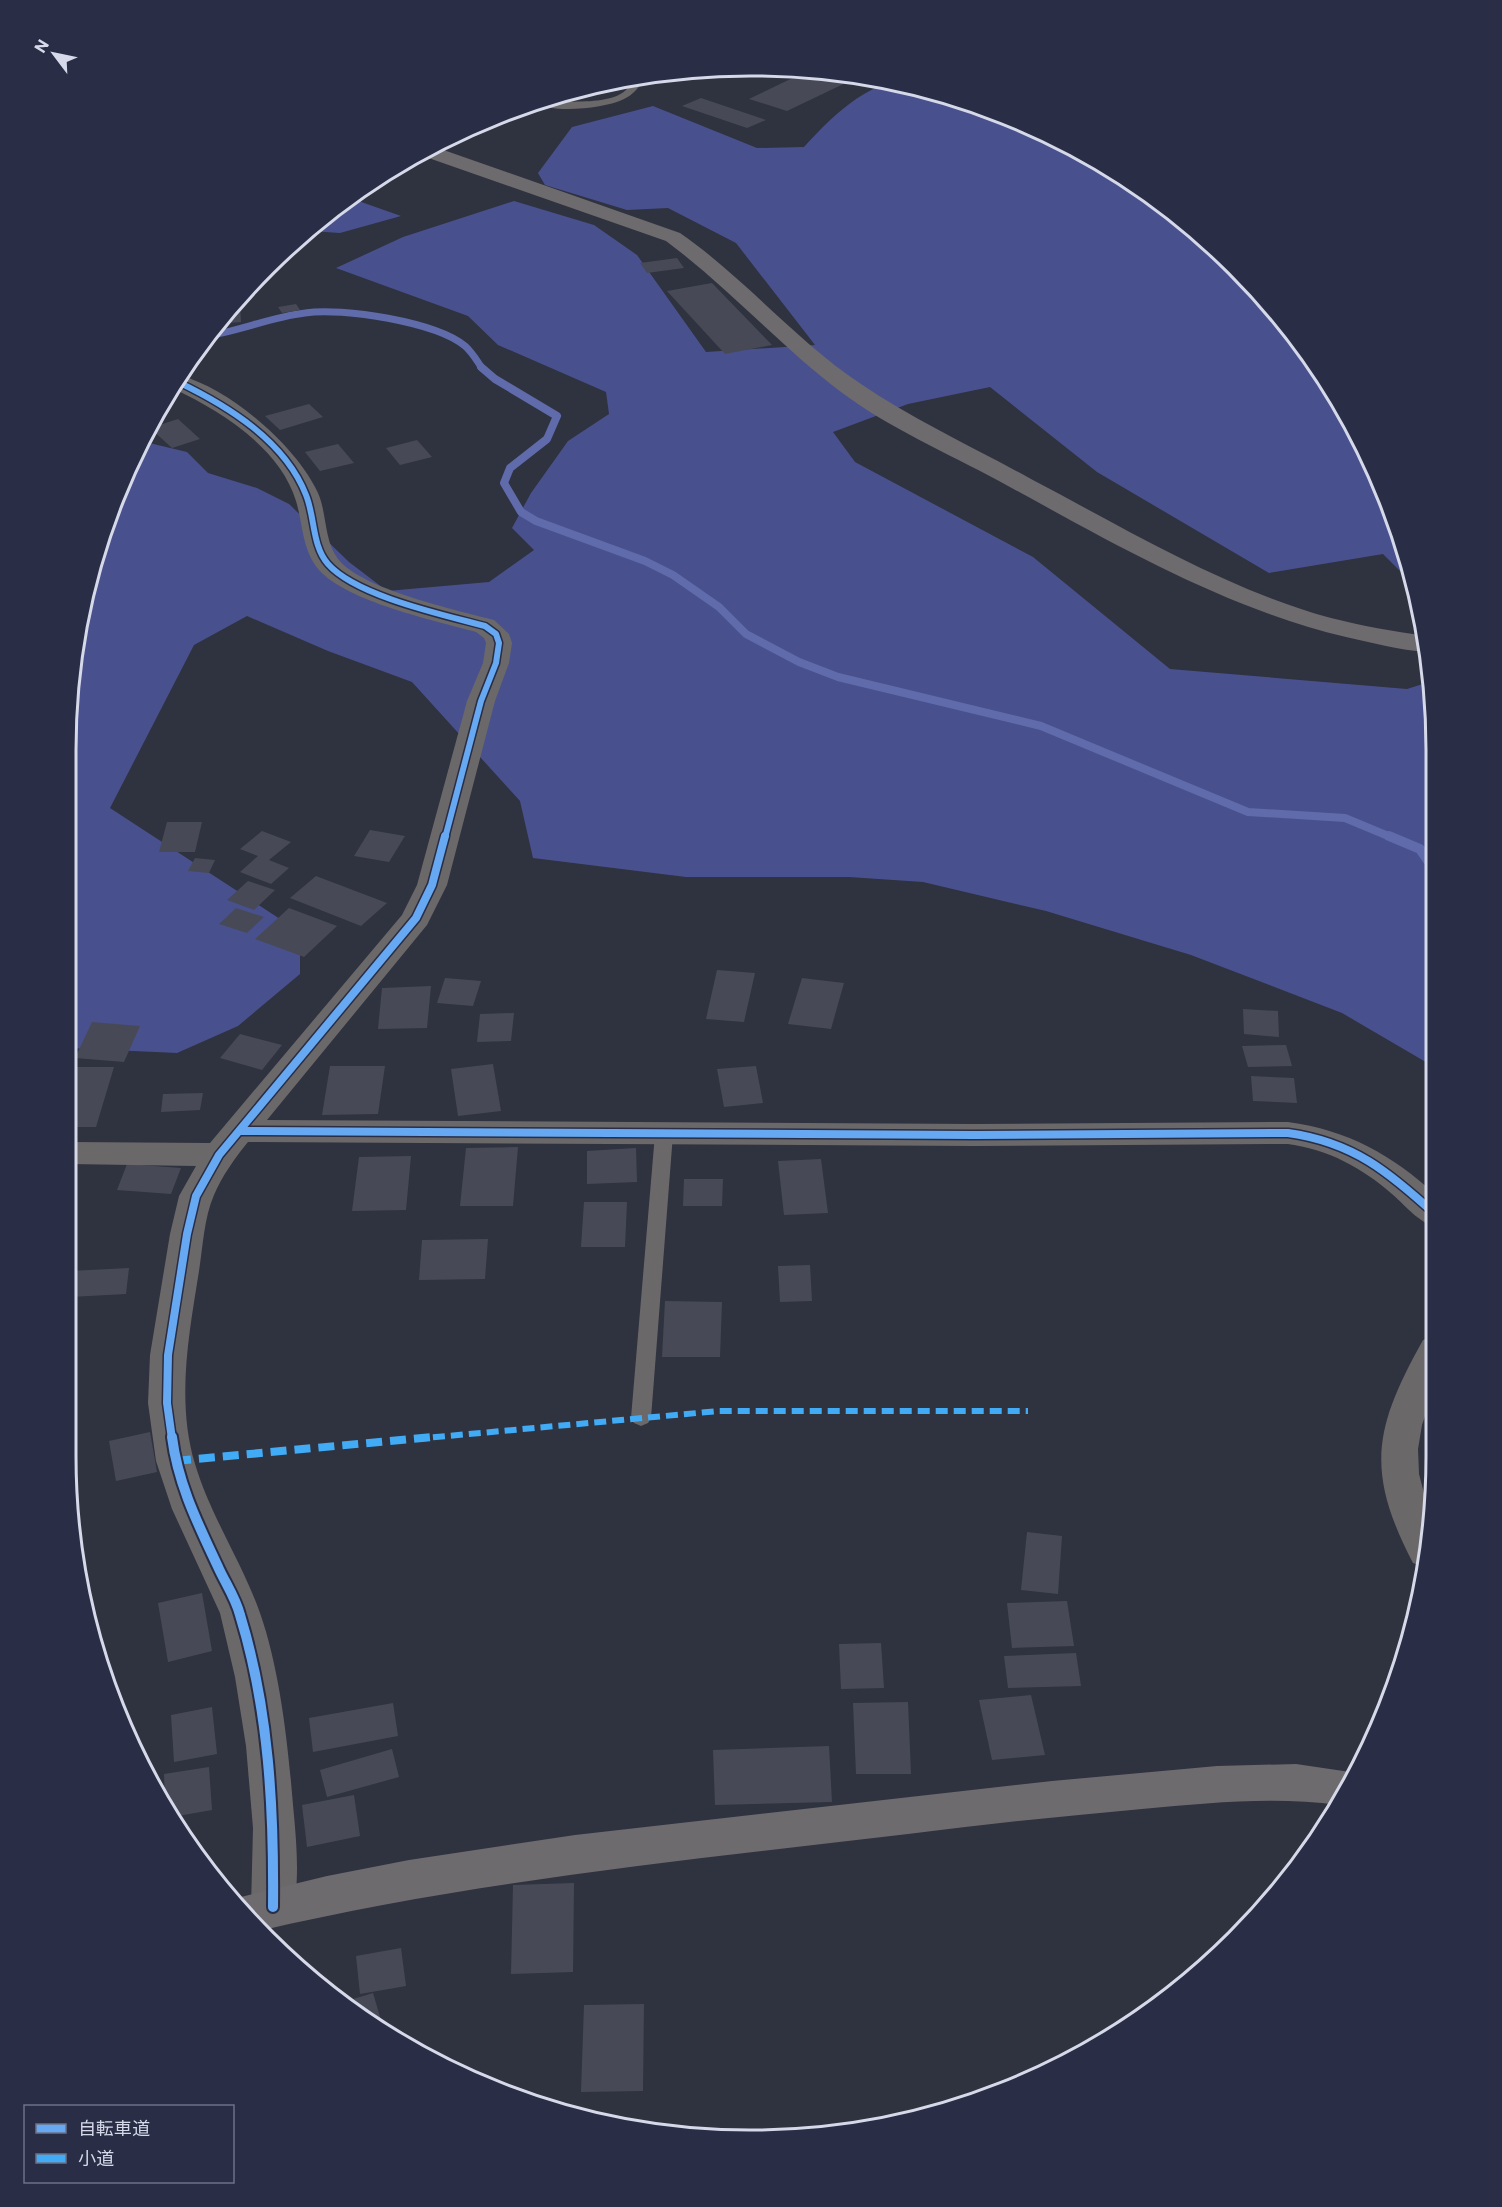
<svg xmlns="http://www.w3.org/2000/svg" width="1502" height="2207" viewBox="0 0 1502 2207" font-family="Commissioner,'Noto Sans JP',sans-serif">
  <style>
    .forest { fill: #48518e }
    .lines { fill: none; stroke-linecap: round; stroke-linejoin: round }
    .stream-far2 { stroke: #606bac; stroke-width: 7 }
    .stream-far1 { stroke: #606bac; stroke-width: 8 }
    .stream { stroke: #606bac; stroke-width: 10 }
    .building { fill: #474a56 }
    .lane { fill: #6b686a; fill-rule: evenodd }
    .street { fill: #6b686a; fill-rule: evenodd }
    .secondary { fill: #6d6b6e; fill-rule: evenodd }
    .quiet-far1 { stroke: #42abf6; stroke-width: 6; stroke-dasharray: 12 6; stroke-linecap: butt }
    .quiet { stroke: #42abf6; stroke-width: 8; stroke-dasharray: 16 8; stroke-linecap: butt }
    .cycleway-far2-casing { stroke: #292d45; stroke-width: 9 }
    .cycleway-far1-casing { stroke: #292d45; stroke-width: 11 }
    .cycleway-casing { stroke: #292d45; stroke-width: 14 }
    .cycleway-far2 { stroke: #66a8f1; stroke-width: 6 }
    .cycleway-far1 { stroke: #66a8f1; stroke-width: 8 }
    .cycleway { stroke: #66a8f1; stroke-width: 10 }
    .rim { fill: none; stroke: #d5d9e9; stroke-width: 3 }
  </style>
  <rect width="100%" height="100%" fill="#2f323f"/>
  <g class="forest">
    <path d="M894,82l119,36 118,63 104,85 85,104 64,119 28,94 -29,-29 -114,19 -172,-101 -107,-85 -82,17 -75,28 22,30 178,95 137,112 237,20 22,-7 7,69v317l-94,-55 -151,-58 -145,-44 -123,-29 -74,-5h-163l-153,-19 -13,-57 -108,-119 -84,-31 -81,-35 -53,29 -84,163 190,124v42l-62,52 -61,27 -109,-5 -2,-297 13,-133 62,-177 46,11 21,21 49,15 32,16 60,58 38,29 102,-9 45,-32 -22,-22 19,-35 37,-52 41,-27 -3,-22 -108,-47 -30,-29 -132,-48 67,-31 111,-36 80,24 43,30 69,97 109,-7 -79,-102 -68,-35 -41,2 -82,-25 -7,-12 34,-46 81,-21 104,42 47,-1c24,-26 55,-58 90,-65z"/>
    <polygon points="350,198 401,216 340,233 310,231"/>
  </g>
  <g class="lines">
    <path class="stream-far2" d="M206,336c34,-5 65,-19 99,-23 37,-6 131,9 160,33 7,6 12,15 17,22"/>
    <polyline class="stream-far1" points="481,367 495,379 557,416 547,439 510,468 504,483 521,512 536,521 645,561 673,575 719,607 746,634 799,662 838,677 1041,726 1248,812 1345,818 1393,838"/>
    <polyline class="stream" points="1389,836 1420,849 1436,872"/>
  </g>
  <g class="building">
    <polygon points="807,71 858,77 787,111 749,99"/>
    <polygon points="701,98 766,120 747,128 682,106"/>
    <polygon points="677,258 684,268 647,273 640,263"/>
    <polygon points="712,283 772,345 725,354 667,291"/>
    <polygon points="235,303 240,303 241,322 216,324"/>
    <polygon points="296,304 300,310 282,313 278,307"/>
    <polygon points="309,404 323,417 280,430 265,416"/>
    <polygon points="178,419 200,439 172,448 150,428"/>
    <polygon points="417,440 432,457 400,465 386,448"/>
    <polygon points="338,444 354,463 320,471 305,452"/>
    <polygon points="167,822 202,822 195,852 159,852"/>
    <polygon points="370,830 405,836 389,862 354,856"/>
    <polygon points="262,831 291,842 269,860 289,868 271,884 240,872 258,856 240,849"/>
    <polygon points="195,858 215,860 209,873 188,871"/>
    <polygon points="316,876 387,903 361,926 290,898"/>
    <polygon points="248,881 275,890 254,910 227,900"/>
    <polygon points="236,908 264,917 247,933 219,924"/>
    <polygon points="289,908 337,926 304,957 255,939"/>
    <polygon points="717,970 755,973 744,1022 706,1019"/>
    <polygon points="445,978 481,981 473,1006 437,1003"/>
    <polygon points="802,978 844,983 831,1029 788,1024"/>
    <polygon points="431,986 427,1028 378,1029 382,988"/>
    <polygon points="1243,1009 1278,1011 1279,1037 1244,1034"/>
    <polygon points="514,1013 511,1041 477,1042 480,1014"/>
    <polygon points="92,1022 140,1026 124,1062 75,1058"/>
    <polygon points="240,1034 282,1045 262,1070 220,1058"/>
    <polygon points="1286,1045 1292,1066 1248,1067 1242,1046"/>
    <polygon points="493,1064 501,1111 458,1116 451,1069"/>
    <polygon points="330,1066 385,1066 378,1114 322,1115"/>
    <polygon points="756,1066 763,1103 724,1107 717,1069"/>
    <polygon points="68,1067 114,1067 96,1127 69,1127"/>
    <polygon points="1251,1076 1294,1078 1297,1103 1253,1101"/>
    <polygon points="203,1093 200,1110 161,1112 163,1094"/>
    <polygon points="518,1147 513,1206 460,1206 466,1148"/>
    <polygon points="636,1148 637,1182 587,1184 587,1151"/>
    <polygon points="411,1156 406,1210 352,1211 359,1157"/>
    <polygon points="821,1159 828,1213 784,1215 778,1161"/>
    <polygon points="127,1164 181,1168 171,1194 117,1190"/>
    <polygon points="75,1178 71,1222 70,1222 69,1179"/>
    <polygon points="684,1179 723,1179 722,1206 683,1206"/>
    <polygon points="584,1202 627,1202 625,1247 581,1247"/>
    <polygon points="488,1239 485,1279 419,1280 422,1240"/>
    <polygon points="810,1265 812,1301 780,1302 778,1266"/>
    <polygon points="129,1268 126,1294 70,1297 70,1271"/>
    <polygon points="665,1301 722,1302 720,1357 662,1357"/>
    <polygon points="150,1432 157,1472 116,1481 109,1441"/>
    <polygon points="1027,1532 1062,1536 1058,1594 1021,1590"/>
    <polygon points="202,1593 212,1651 168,1662 158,1603"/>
    <polygon points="1067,1601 1074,1646 1012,1648 1007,1603"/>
    <polygon points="881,1643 884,1688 841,1689 839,1644"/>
    <polygon points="1076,1653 1081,1686 1008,1688 1004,1656"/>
    <polygon points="105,1659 106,1684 99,1660"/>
    <polygon points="1031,1695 1045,1755 992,1760 979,1700"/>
    <polygon points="908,1702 911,1774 856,1774 853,1703"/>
    <polygon points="393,1703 398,1736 313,1752 309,1718"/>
    <polygon points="212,1707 217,1754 174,1762 171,1715"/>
    <polygon points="829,1746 832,1802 715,1805 713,1750"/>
    <polygon points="392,1749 399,1777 327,1797 320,1770"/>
    <polygon points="209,1767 212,1810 172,1817 165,1802 164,1774"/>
    <polygon points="354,1795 360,1836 307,1847 302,1805"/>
    <polygon points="574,1883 573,1972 511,1974 513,1885"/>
    <polygon points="401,1948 406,1986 360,1994 356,1956"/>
    <polygon points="373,1993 383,2027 340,2003"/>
    <polygon points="644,2004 643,2091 581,2092 584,2005"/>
  </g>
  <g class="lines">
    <g class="lane">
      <path d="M643,77l1,3c-6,8 -11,15 -20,19 -20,10 -69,14 -89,5 24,-7 90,8 98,-26z"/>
      <polygon points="664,1128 670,1130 673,1134 651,1418 648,1423 641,1426 634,1423 631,1418 655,1134 658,1130"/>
    </g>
    <g class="street">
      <path d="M181,376c49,12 117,72 137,117 9,20 6,48 20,66 23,30 118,51 156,61l15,14 3,9 -3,20 -14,38 -48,184 -20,40 -160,195 707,4 314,-2c60,8 104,33 148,73v32c-18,-5 -30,-21 -44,-33 -31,-27 -63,-44 -104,-50l-314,2 -726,-4c-13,16 -26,34 -34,53 -10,23 -11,51 -15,76 -10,63 -23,130 -4,193 16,53 47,98 65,149 20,57 28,131 33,192 3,32 9,87 -4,116l-16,6 -16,-6 -6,-14 2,-79 -7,-82 -11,-69 -15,-64 -48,-104 -16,-48 -8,-58 2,-48 20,-121 9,-38 17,-30 -127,-2v-22l141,1 192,-228 15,-30 50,-184 16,-38 3,-20 -2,-5 -8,-6c-43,-12 -128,-30 -157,-62 -17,-20 -16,-46 -23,-69 -16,-53 -75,-90 -122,-112z"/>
      <path d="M1436,1336v48l-14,41 -4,24 1,25 11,43 -5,50 -12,-4c-48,-92 -39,-135 10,-223z"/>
    </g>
    <g class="secondary">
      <path d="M435,147l245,86c65,45 115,107 181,151 53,36 114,64 170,95 97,51 194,110 300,139 31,8 62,13 94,18l1,16c-26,-2 -54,-9 -80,-15 -125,-30 -235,-95 -347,-156 -52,-28 -110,-53 -158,-89 -62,-47 -113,-105 -175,-151l-246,-86z"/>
      <path d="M1296,1764l61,9 -18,32c-66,-9 -131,-2 -197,4 -78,7 -156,15 -234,25 -218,26 -435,47 -649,97l-26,-32 94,-23 82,-16 166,-25 477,-54 165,-15z"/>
    </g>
    <polyline class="quiet-far1" points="415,1439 719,1411 1028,1411"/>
    <polyline class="quiet" points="175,1461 432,1437"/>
    <g class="cycleway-far2-casing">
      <path id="cycleway-far2" d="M178,382c50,24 107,59 128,113 9,22 6,51 22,69 28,32 116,51 157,62l11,8 3,9 -3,20 -15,38 -36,137"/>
    </g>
    <g class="cycleway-far1-casing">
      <g id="cycleway-far1">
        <path d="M240,1131l734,4 314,-2c65,9 101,39 148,82"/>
        <polyline points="172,1439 167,1403 168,1355 187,1234 196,1196 219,1155 416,918 432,885 445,836"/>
      </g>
    </g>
    <g class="cycleway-casing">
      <path id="cycleway" d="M172,1437c6,48 27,89 47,132 7,15 17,30 21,46 29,94 34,194 33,292"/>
    </g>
    <use href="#cycleway-far2" class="cycleway-far2"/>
    <use href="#cycleway-far1" class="cycleway-far1"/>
    <use href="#cycleway" class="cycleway"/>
  </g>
  <path d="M0 0H1502V2207H0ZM750 76H752A674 674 0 0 1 1426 750V1456A674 674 0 0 1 752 2130H750A674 674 0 0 1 76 1456V750A674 674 0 0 1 750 76Z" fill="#292d45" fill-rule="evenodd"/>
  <path class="rim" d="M750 76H752A674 674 0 0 1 1426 750V1456A674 674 0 0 1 752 2130H750A674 674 0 0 1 76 1456V750A674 674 0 0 1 750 76Z"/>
  <rect x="24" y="2105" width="210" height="78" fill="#292d45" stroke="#6e7287" stroke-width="1.5"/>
  <rect x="36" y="2124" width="30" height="9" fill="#66a8f1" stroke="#6e7287" stroke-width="1.5"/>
  <text x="78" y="2135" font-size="18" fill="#d5d9e9">自転車道</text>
  <rect x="36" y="2154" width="30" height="9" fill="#42abf6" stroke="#6e7287" stroke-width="1.5"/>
  <text x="78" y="2165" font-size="18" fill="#d5d9e9">小道</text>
  <g transform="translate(54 54) rotate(302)" stroke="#292d45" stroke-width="4.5" paint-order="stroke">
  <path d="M0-4.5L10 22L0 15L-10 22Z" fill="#d5d9e9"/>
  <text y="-9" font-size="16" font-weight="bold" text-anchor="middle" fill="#d5d9e9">N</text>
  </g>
</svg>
